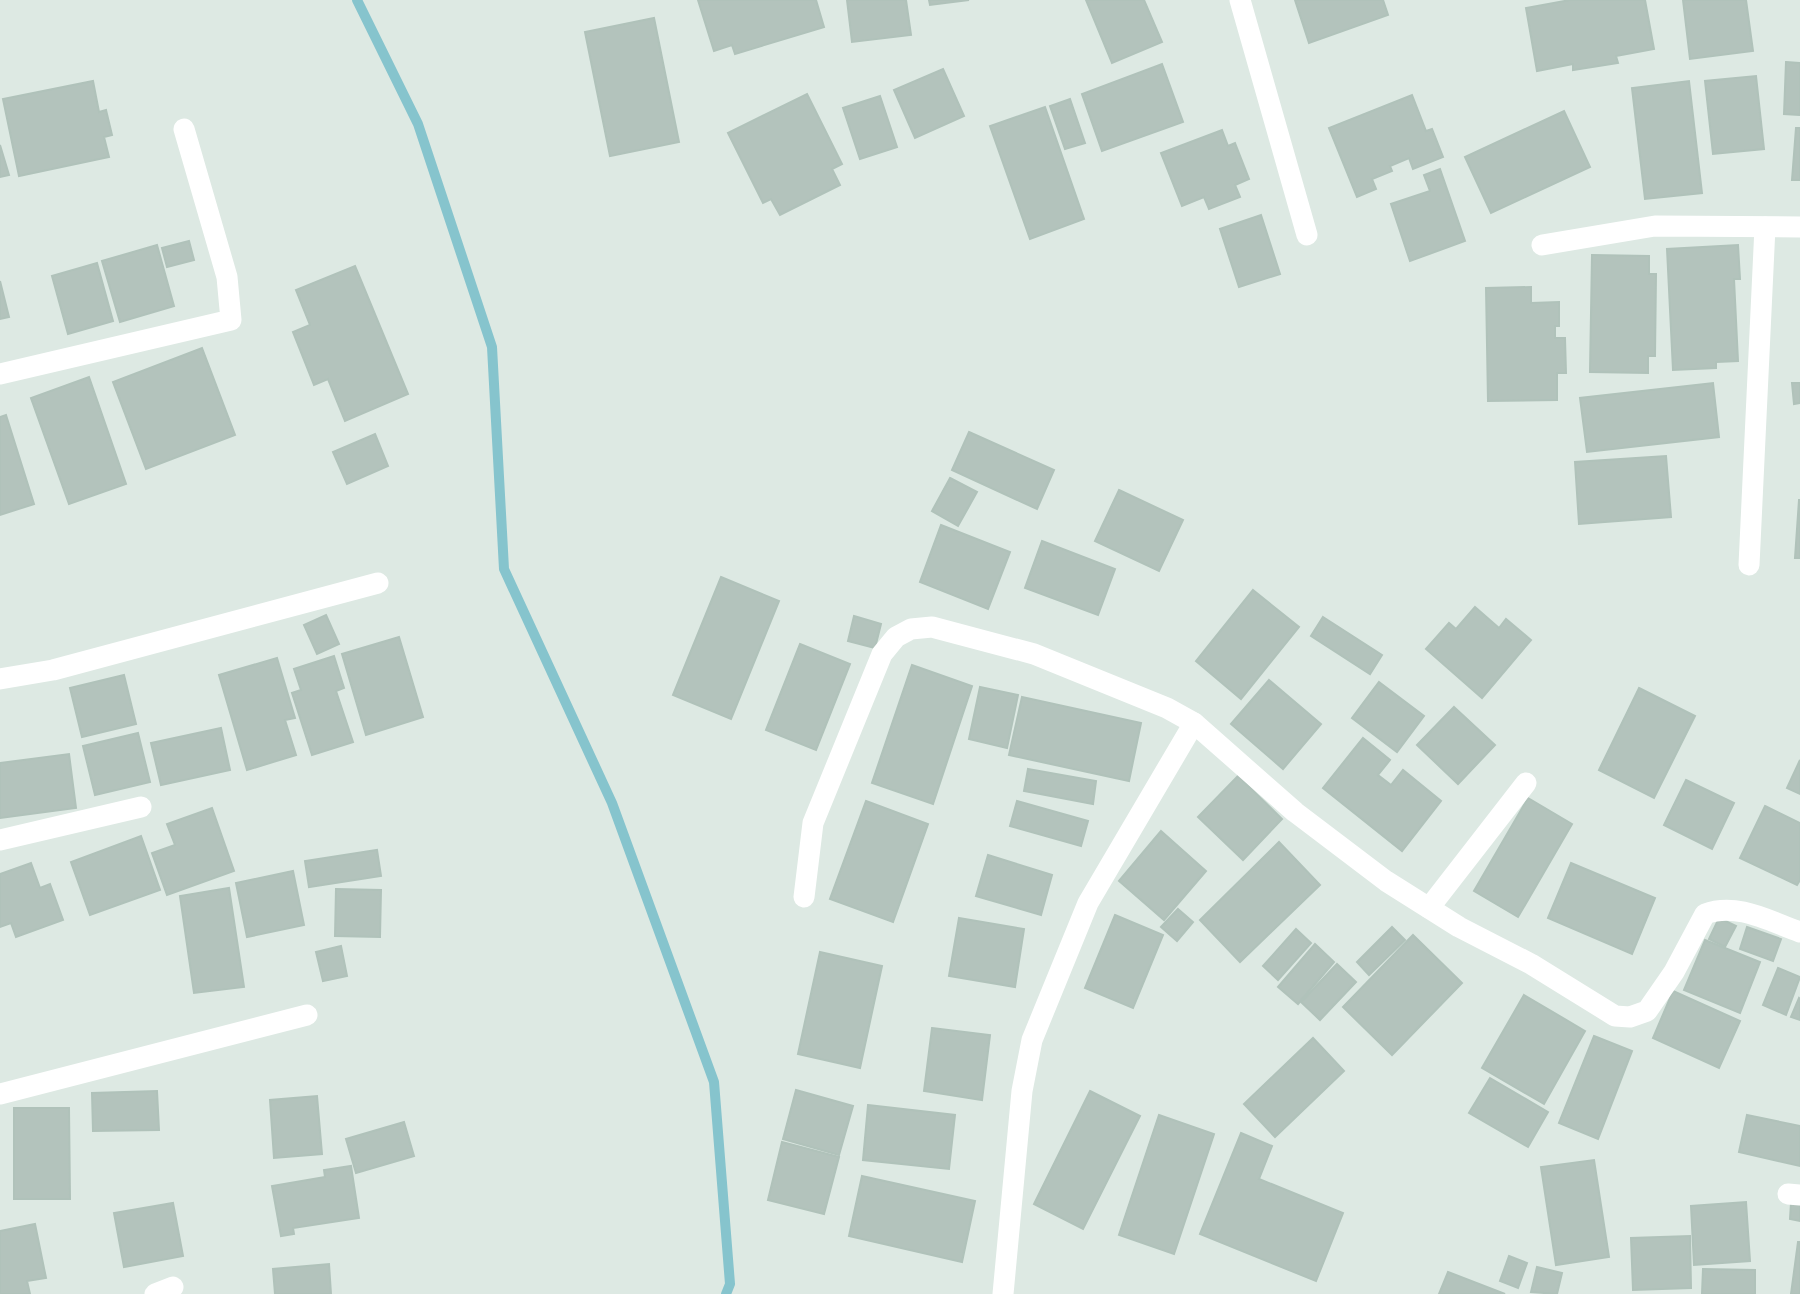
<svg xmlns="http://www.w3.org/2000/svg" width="1800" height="1294" viewBox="0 0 1800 1294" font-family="Figtree,sans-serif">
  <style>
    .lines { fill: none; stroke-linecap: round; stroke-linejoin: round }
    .stream { stroke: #86c4cd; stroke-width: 10 }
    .building { fill: #b3c3bc; stroke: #b0c2ba; stroke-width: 2 }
    .minor { stroke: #fff; stroke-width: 21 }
  </style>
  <rect width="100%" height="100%" fill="#dde9e3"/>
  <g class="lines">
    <polyline class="stream" points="357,0 418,124 492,347 504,569 612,803 714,1082 730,1284 726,1294"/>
  </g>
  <g class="building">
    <polygon points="698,0 816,0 824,27 735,54 732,45 714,51"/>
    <polygon points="847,0 906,0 911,35 852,42"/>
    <polygon points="929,0 969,0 930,5"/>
    <polygon points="1086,0 1144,0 1162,42 1112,63"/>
    <polygon points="1295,0 1383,0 1388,15 1309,43"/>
    <polygon points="1570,0 1645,0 1654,49 1616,56 1618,63 1573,70 1573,64 1537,71 1526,8"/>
    <polygon points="1683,0 1746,0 1753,51 1690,59"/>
    <polygon points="654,18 679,142 610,156 585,32"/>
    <polygon points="1786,62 1800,63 1800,115 1784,114"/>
    <polygon points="1162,64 1183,122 1102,151 1082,94"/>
    <polygon points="943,69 964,116 915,138 894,90"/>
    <polygon points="1756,76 1764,149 1713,154 1705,81"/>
    <polygon points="93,81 99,112 106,110 112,135 104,137 109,157 19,176 3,99"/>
    <polygon points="1689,81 1702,193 1645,199 1632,88"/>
    <polygon points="807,94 842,164 832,169 840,185 780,215 771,199 763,203 728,133"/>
    <polygon points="1412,95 1426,131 1432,129 1443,157 1413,169 1409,158 1390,166 1392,171 1372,179 1376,189 1357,197 1329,128"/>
    <polygon points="880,96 897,147 860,159 843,108"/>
    <polygon points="1070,99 1085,143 1065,149 1050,106"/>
    <polygon points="1045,107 1084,219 1030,239 990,126"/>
    <polygon points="1564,111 1590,167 1491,213 1465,157"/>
    <polygon points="1796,128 1800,128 1800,180 1792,180"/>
    <polygon points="1222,130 1228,146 1235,143 1249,179 1235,185 1240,197 1209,209 1204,197 1182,206 1161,153"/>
    <polygon points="0,145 9,175 0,177"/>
    <polygon points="1440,169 1465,241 1410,261 1391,204 1430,191 1424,175"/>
    <polygon points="1261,215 1280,274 1239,287 1220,229"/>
    <polygon points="189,241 194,260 167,267 162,248"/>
    <polygon points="157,245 174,306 120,322 102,261"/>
    <polygon points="1738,245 1740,279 1734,279 1738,361 1716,362 1716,368 1673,370 1667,249"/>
    <polygon points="1592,255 1649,256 1649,274 1656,274 1655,356 1648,356 1648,373 1590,372"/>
    <polygon points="97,263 113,321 68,334 52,276"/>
    <polygon points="355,266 408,394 345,421 328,379 314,385 293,332 310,325 296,290"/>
    <polygon points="0,281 9,317 0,319"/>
    <polygon points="1531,287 1531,303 1559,302 1559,326 1555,326 1555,338 1565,338 1566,373 1557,373 1557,400 1488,401 1486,288"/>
    <polygon points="202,348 235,435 146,469 113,382"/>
    <polygon points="89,377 126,484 69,504 31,398"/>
    <polygon points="1713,383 1719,437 1587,452 1580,398"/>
    <polygon points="1792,383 1800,383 1800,403 1794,404"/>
    <polygon points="6,415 34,504 0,515 0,417"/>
    <polygon points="969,432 1054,470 1037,509 952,470"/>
    <polygon points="375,434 388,466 347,484 333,452"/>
    <polygon points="1666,456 1671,517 1579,524 1575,462"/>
    <polygon points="950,478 977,492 958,526 932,511"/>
    <polygon points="1119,490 1183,520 1159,571 1095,541"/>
    <polygon points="1799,500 1800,500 1800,558 1795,558"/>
    <polygon points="941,525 1010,552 988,609 920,582"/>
    <polygon points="1042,541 1115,569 1098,615 1025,588"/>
    <polygon points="721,577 779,601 731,719 673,695"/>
    <polygon points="1253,590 1299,627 1241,699 1196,661"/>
    <polygon points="1475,607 1499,628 1506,619 1531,640 1482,698 1426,649 1449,623 1456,629"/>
    <polygon points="326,615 339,644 317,654 304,625"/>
    <polygon points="854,616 881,624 875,648 848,641"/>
    <polygon points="1323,617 1382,655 1370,674 1311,636"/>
    <polygon points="399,637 423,717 366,735 342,654"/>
    <polygon points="800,644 850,664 816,750 766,730"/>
    <polygon points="334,656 344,688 336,691 353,742 312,755 292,693 301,690 294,669"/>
    <polygon points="277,658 295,718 285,720 296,755 247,770 219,675"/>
    <polygon points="912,665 972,686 933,804 872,783"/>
    <polygon points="124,675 136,724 82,737 70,688"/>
    <polygon points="1269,680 1321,724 1283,769 1231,724"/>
    <polygon points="1379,682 1424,716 1397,752 1352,718"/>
    <polygon points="980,687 1018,695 1007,748 969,739"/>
    <polygon points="1639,688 1695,716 1654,798 1599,770"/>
    <polygon points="1022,697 1141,723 1129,781 1009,755"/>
    <polygon points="1454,707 1495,745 1458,784 1417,745"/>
    <polygon points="221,728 230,770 161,785 151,743"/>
    <polygon points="138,733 150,782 95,795 83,746"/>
    <polygon points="1363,738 1390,760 1378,775 1391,785 1403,770 1441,801 1402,851 1323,788"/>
    <polygon points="69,754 76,808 0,818 0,763"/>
    <polygon points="1800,760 1800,794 1787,788"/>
    <polygon points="1028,769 1096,781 1093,804 1024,791"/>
    <polygon points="1238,776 1282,819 1243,860 1198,817"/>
    <polygon points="1686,780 1734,803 1712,849 1664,825"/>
    <polygon points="1528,798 1572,824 1518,917 1474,891"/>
    <polygon points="866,801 928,824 893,922 830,899"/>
    <polygon points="1017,801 1088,821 1081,846 1010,826"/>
    <polygon points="1765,806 1800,823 1800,880 1797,885 1740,858"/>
    <polygon points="212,808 234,871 167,895 152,853 175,845 167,824"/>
    <polygon points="1161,831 1206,871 1164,920 1119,881"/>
    <polygon points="141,836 160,890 90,915 71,862"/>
    <polygon points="1279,842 1320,885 1240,962 1200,920"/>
    <polygon points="377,850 381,876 309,887 305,861"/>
    <polygon points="988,855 1052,875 1041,915 976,896"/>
    <polygon points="31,863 40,888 50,884 63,920 16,937 11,923 0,927 0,874"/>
    <polygon points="1571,863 1655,898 1632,954 1548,918"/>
    <polygon points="293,871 304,925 247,937 236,883"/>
    <polygon points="229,888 244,987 194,993 180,896"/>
    <polygon points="336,889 381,890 380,937 335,936"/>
    <polygon points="1178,909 1193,922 1177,941 1161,927"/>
    <polygon points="1115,915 1163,935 1133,1008 1085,988"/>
    <polygon points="959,918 1024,929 1015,987 949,976"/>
    <polygon points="1719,918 1736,926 1725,947 1709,939"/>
    <polygon points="1392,927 1405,940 1369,975 1357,962"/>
    <polygon points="1747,927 1781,939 1773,961 1740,949"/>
    <polygon points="1296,929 1311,943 1278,980 1263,966"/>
    <polygon points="1413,935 1462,983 1392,1055 1343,1007"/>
    <polygon points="1705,940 1760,962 1740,1013 1684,990"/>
    <polygon points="1315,944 1334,962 1298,1004 1278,987"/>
    <polygon points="341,946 347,976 323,981 316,952"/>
    <polygon points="820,952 882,966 860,1068 798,1054"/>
    <polygon points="1337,964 1356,982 1320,1020 1301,1002"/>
    <polygon points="1778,968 1800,977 1786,1015 1763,1005"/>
    <polygon points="1673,991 1740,1021 1719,1068 1653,1038"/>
    <polygon points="1524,995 1585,1031 1544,1104 1482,1068"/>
    <polygon points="1799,998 1800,999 1800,1020 1791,1017"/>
    <polygon points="932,1028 990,1035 982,1100 924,1091"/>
    <polygon points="1594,1036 1632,1051 1598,1139 1559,1123"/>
    <polygon points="1313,1038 1344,1071 1275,1137 1244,1104"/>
    <polygon points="1490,1078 1548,1112 1528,1147 1469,1113"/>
    <polygon points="796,1090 853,1106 839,1155 783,1139"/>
    <polygon points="157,1091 159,1130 93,1131 92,1093"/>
    <polygon points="1090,1091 1140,1116 1083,1229 1034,1204"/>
    <polygon points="317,1096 322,1154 274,1158 270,1100"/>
    <polygon points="868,1105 955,1115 949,1169 863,1160"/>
    <polygon points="14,1108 69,1108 70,1199 14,1199"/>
    <polygon points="1159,1115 1214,1134 1174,1254 1119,1235"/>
    <polygon points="1747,1115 1800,1126 1800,1166 1739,1152"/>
    <polygon points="404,1122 414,1156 356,1173 346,1139"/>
    <polygon points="1241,1133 1272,1146 1259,1179 1343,1213 1316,1281 1200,1234"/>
    <polygon points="782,1142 839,1157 824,1214 768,1200"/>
    <polygon points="1594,1160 1609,1257 1556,1265 1541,1167"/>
    <polygon points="351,1166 359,1218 293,1228 294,1234 281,1236 272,1186 325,1177 324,1170"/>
    <polygon points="862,1176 975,1201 962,1262 849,1236"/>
    <polygon points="1746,1202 1750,1261 1694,1265 1691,1206"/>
    <polygon points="173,1203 183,1256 124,1267 114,1213"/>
    <polygon points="1791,1203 1800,1204 1800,1221 1790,1219"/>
    <polygon points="35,1224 46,1278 27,1281 30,1294 0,1294 0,1231"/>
    <polygon points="1690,1236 1691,1288 1633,1290 1631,1238"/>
    <polygon points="1798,1242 1800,1242 1800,1294 1791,1294"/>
    <polygon points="1509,1256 1527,1263 1518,1288 1500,1281"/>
    <polygon points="329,1264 331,1294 275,1294 273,1269"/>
    <polygon points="1537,1267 1562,1273 1557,1294 1531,1292"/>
    <polygon points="1703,1269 1755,1270 1755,1294 1702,1294"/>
    <polygon points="1448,1272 1505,1294 1439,1294"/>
  </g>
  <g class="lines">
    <g class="minor">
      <polyline points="1240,0 1307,235"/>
      <polyline points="1542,245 1655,226 1800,227"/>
      <polyline points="0,374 231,320 227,277 184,129"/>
      <polyline points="1749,565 1765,227"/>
      <polyline points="0,679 53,670 378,583"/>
      <polyline points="0,840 141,807"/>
      <path d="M804,897l9,-74 69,-169 14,-17 15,-8 21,-2 102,27 133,54 27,15 101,89 91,69 73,46 72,37 84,52 15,1 17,-6 27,-39 31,-58c32,-12 64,7 95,18"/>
      <polyline points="1429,908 1526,783"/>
      <polyline points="0,1094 307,1015"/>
      <polyline points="1788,1194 1800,1195"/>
      <polyline points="155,1294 173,1287"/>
      <polyline points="1003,1294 1022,1091 1032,1040 1088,903 1194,723"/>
    </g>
  </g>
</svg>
